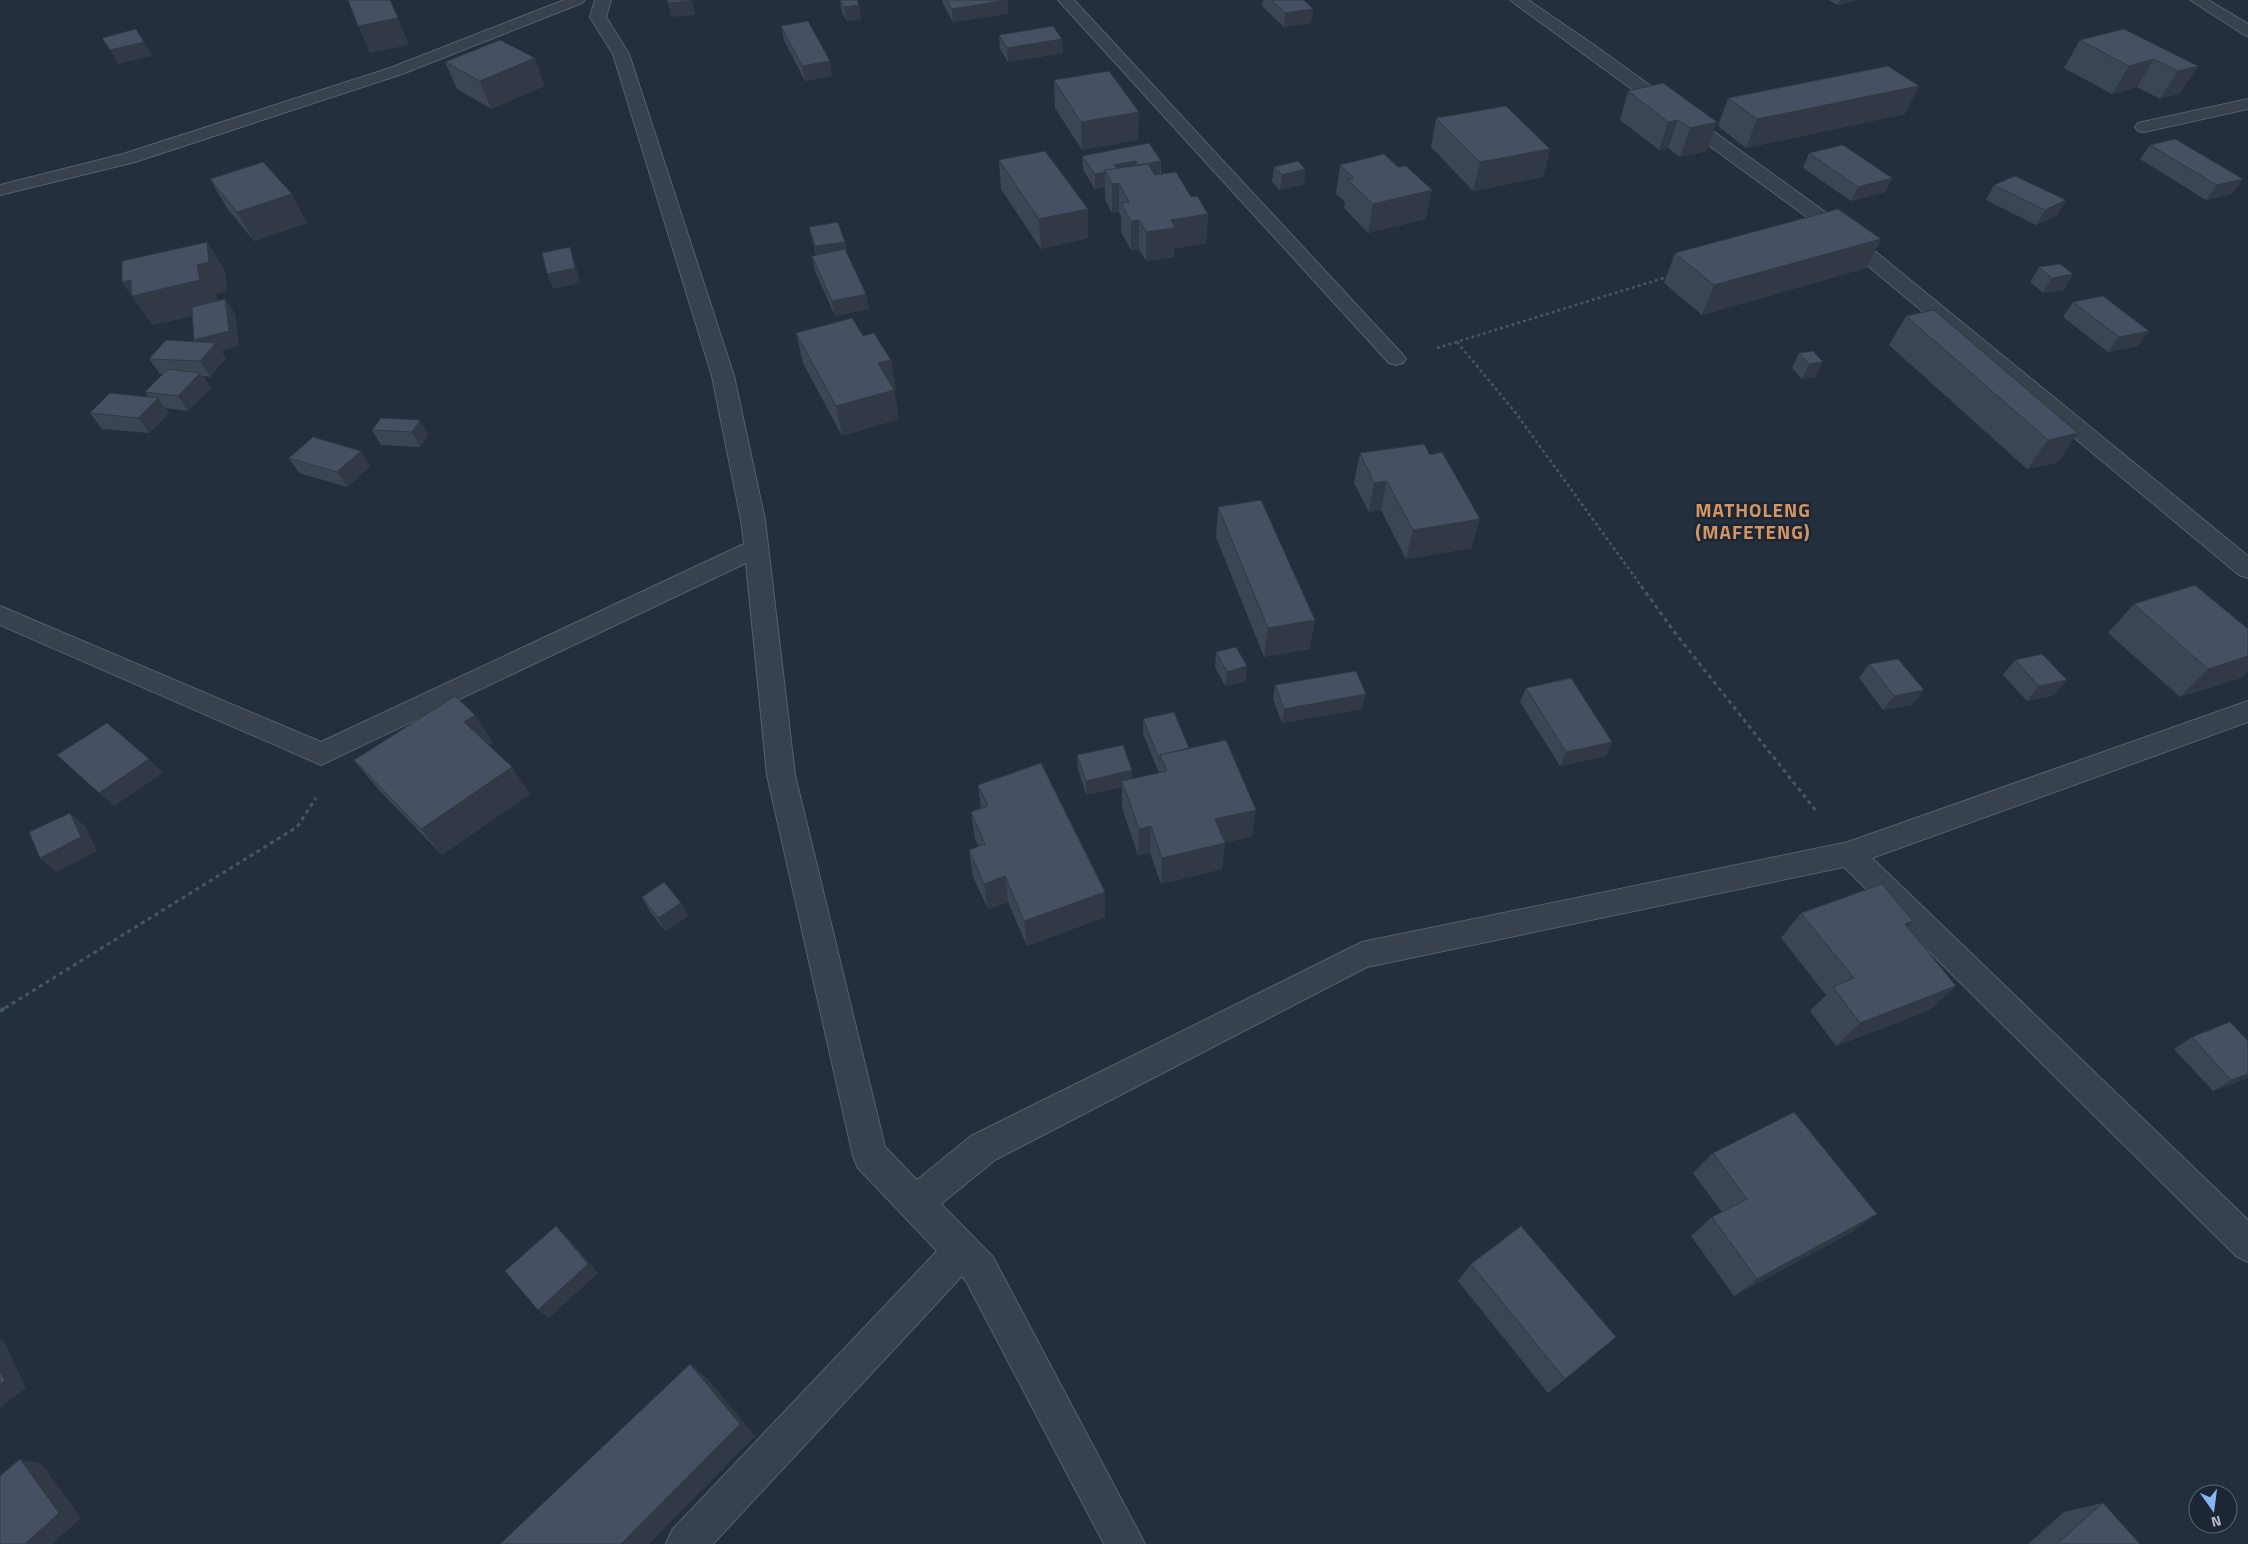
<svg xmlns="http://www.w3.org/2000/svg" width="2248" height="1544" viewBox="0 0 2248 1544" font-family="'Titillium Web',sans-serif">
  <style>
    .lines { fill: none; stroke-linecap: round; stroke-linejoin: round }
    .minor-casing { stroke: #565f6c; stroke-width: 2 }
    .path-far2 { stroke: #44595c; stroke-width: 2.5; stroke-dasharray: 3 3; stroke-linecap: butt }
    .path-far1 { stroke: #44595c; stroke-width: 3; stroke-dasharray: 4 4; stroke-linecap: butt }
    .path { stroke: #44595c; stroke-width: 4; stroke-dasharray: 5 5; stroke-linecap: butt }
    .minor { fill: #38414e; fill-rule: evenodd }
    .wall { fill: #3b4654 }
    .shaded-wall { fill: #303945 }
    .building { fill: #455162; stroke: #303945 }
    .labels { text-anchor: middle; stroke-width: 5; stroke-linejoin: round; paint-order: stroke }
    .district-label { font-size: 19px; font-weight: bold; letter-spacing: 1px; fill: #d59563; stroke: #1d2633 }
  </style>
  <rect width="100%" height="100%" fill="#242f3e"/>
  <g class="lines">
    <g class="minor-casing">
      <g id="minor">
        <polygon points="564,0 585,0 582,3 402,74 135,162 0,195 0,185 123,154 390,68"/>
        <polygon points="595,0 611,0 606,17 629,54 734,376 765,520 795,775 885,1147 917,1180 971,1136 1362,942 1848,842 2248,701 2248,722 1872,858 2248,1220 2248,1262 2236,1256 1844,867 1367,967 995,1160 941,1204 993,1257 1145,1544 1104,1544 967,1283 962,1276 713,1544 666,1544 672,1530 937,1251 858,1168 853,1156 767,775 746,563 321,765 0,625 0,606 321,742 744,544 741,520 712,376 613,54 590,17"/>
        <polygon points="1058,0 1074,0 1403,355 1406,359 1403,363 1396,365 1389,363"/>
        <polygon points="1510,0 1528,0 1594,45 1839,222 2248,556 2248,578 2239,575 1825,230"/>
        <polygon points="2190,0 2208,0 2248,24 2248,36 2243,34"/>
        <polygon points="2248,99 2248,109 2144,132 2138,131 2135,127 2138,123"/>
      </g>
    </g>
    <g class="path-far2">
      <polyline points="1457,342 1515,412 1642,587"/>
      <polyline points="1437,348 1670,276"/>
    </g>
    <g class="path-far1">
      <polyline points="1641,586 1676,634 1817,812"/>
      <polyline points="5,1008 297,827 316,798"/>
    </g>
    <polyline class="path" points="0,1011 7,1007"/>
    <use href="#minor" class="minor"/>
  </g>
  <g class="wall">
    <polygon points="840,0 859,5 861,19 847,21 842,13"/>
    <polygon points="942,0 1007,0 1008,14 953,22 943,4"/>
    <polygon points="1263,0 1304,0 1313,9 1311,23 1284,27 1262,6"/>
    <polygon points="1828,0 1857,0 1838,5"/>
    <polygon points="781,26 832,76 805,81 784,40"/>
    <polygon points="999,35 1062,39 1063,53 1008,62 1000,49"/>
    <polygon points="2080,40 2198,66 2180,93 2160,99 2137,87 2112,94 2064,68"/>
    <polygon points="535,58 544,86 491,109 457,89 445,62"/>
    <polygon points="1054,80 1138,140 1082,150 1055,108"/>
    <polygon points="1663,83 1707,151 1680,157 1668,148 1659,150 1620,120 1628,91"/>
    <polygon points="1728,98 1905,114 1746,148 1718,126"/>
    <polygon points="1436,118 1550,149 1543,177 1473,191 1431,147"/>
    <polygon points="2150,145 2243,179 2232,194 2206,200 2140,159"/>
    <polygon points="1809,153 1892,178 1885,192 1851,201 1803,168"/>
    <polygon points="1082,156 1161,161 1161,174 1191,197 1208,214 1206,243 1174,249 1174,257 1146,261 1139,249 1131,250 1121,232 1121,216 1119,212 1112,213 1105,199 1105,187 1095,189 1083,170"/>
    <polygon points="999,160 1088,238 1041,249 1001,189"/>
    <polygon points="1340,165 1426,219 1368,233 1344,208 1345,202 1336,194"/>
    <polygon points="1274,167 1305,169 1304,184 1280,190 1272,182"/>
    <polygon points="210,179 307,223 254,241 227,208"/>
    <polygon points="1994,185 2066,200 2057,215 2036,225 1986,200"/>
    <polygon points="809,227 845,242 847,253 866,294 869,309 835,316 815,271 812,256 816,255"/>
    <polygon points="1881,239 1866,268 1702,315 1664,283 1675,253"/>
    <polygon points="207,242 225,271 227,291 216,294 217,301 225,299 235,314 239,346 221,351 226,358 210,377 203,376 211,388 188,411 165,408 169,413 149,433 102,429 90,413 149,397 145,392 163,374 160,374 149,359 195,342 194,340 192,316 153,325 122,282"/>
    <polygon points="2060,264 2064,290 2043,293 2030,282 2039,267"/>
    <polygon points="2073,302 2149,331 2138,346 2108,352 2063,317"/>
    <polygon points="1906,316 2078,433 2057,463 2027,469 1889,345"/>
    <polygon points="796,333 863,336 891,360 896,389 894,390 899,419 842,436 803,363"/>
    <polygon points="1813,351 1816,377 1802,379 1792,368 1799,353"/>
    <polygon points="381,418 428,435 420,447 381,445 372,430"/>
    <polygon points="361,451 370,466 347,487 299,473 289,458"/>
    <polygon points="1360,453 1472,548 1406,559 1381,510 1369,512 1354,483"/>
    <polygon points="1218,507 1310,649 1264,657 1216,537"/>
    <polygon points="2134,604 2248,629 2248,671 2241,678 2180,697 2108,633"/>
    <polygon points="1216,652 1247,666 1246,681 1225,686 1215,667"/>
    <polygon points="2015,660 2067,680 2054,695 2027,701 2003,675"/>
    <polygon points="1869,664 1912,705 1883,710 1859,678"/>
    <polygon points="1275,685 1362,709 1282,723 1273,699"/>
    <polygon points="1526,688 1612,742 1606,756 1560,766 1520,702"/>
    <polygon points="1143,719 1189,748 1256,810 1252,836 1225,843 1222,869 1161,884 1150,853 1138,855 1122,808 1122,787 1086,795 1078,769 1077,755 1132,779 1159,773 1143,734"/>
    <polygon points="493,743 489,745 530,794 442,855 376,787 354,760"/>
    <polygon points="978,785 1105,917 1027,946 1008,902 988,909 973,877 969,850 979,847 975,839 971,812 981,808"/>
    <polygon points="642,897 681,903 688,916 665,931 649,910"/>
    <polygon points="1801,913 1907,927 1930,1010 1836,1046 1810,1011 1826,995 1781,938"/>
    <polygon points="2192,1037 2248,1078 2213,1091 2174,1049"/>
    <polygon points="1713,1153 1877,1214 1850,1233 1734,1296 1691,1236 1712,1217 1722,1212 1693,1173"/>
    <polygon points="1471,1264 1616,1337 1548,1393 1458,1281"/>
    <polygon points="2103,1503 2140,1544 2028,1544 2064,1512"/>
  </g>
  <g class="shaded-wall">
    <polygon points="692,0 695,15 671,17 668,3"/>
    <polygon points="1008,0 1008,14 953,22 952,9"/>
    <polygon points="1840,0 1857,0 1838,5"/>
    <polygon points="859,5 861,19 847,21 844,7"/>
    <polygon points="1313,9 1311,23 1284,27 1285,13"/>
    <polygon points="398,18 409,45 370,53 358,26"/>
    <polygon points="1062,39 1063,53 1008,62 1007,48"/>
    <polygon points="144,42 152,56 118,64 110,50"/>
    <polygon points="535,58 544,86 491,109 480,81"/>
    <polygon points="2154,59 2137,87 2112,94 2129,66"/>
    <polygon points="830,61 832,76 805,81 802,66"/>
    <polygon points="2198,66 2180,93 2160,99 2178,71"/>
    <polygon points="1919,86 1905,114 1746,148 1757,119"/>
    <polygon points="1139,112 1138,140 1082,150 1081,122"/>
    <polygon points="1678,120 1668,148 1659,150 1668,122"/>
    <polygon points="1717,122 1707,151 1680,157 1690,128"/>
    <polygon points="1550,149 1543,177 1473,191 1480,162"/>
    <polygon points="1136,161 1136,176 1119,183 1119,212 1112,213 1112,184 1114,165"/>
    <polygon points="1161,161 1160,175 1139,180 1139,165"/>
    <polygon points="1305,169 1304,184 1280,190 1282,175"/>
    <polygon points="1105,172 1105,187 1095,189 1095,174"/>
    <polygon points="1892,178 1885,192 1851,201 1858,187"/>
    <polygon points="2243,179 2232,194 2206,200 2217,185"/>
    <polygon points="1432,190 1426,219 1368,233 1373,204"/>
    <polygon points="292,194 307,223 254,241 237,212"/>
    <polygon points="2066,200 2057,215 2036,225 2045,210"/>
    <polygon points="1088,209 1088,238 1041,249 1039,219"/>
    <polygon points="1208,214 1206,243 1174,249 1174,257 1146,261 1146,232 1171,220"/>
    <polygon points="1139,220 1139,249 1131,250 1131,221"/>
    <polygon points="1881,239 1866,268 1702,315 1714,285"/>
    <polygon points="207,242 225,271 227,291 216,294 218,310 153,325 122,282 197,265"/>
    <polygon points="845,242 847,257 818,261 815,246"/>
    <polygon points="570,247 575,262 580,283 553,289 547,274"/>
    <polygon points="2073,274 2064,290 2043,293 2052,278"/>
    <polygon points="866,294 869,309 835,316 832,301"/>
    <polygon points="225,299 235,314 239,346 221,351 226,358 210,377 200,361 204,355 194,340"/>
    <polygon points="2149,331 2138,346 2108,352 2119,337"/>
    <polygon points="891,360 896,389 894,390 899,419 842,436 836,406 878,363"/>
    <polygon points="1823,362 1816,377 1802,379 1809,364"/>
    <polygon points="200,373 211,388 188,411 178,396"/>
    <polygon points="158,398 169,413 149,433 138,418"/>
    <polygon points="420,420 428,435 420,447 412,432"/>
    <polygon points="2078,433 2057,463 2027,469 2048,440"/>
    <polygon points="361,451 370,466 347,487 337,472"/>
    <polygon points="1387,481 1381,510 1369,512 1374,483"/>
    <polygon points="1480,519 1472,548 1406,559 1413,530"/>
    <polygon points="1315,620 1310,649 1264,657 1268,628"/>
    <polygon points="2248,656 2248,671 2241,678 2180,697 2208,669"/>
    <polygon points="1247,666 1246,681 1225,686 1227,672"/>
    <polygon points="2067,680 2054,695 2027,701 2039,686"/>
    <polygon points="1924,690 1912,705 1883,710 1894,696"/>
    <polygon points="1366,694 1362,709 1282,723 1284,709"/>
    <polygon points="475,715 493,743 482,750 464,722"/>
    <polygon points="1612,742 1606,756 1560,766 1566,752"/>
    <polygon points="149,759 163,773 114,806 99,793"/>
    <polygon points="512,767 530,794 442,855 421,829"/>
    <polygon points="1132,770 1132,784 1122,781 1122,787 1086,795 1086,781"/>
    <polygon points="1256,810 1252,836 1212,846 1215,819"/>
    <polygon points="70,813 85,826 97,851 56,872 40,858"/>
    <polygon points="1151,826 1150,853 1138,855 1139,829"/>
    <polygon points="1225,843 1222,869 1161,884 1162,858"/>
    <polygon points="1005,876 1008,902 988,909 984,884"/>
    <polygon points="1105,892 1105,917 1027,946 1024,921"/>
    <polygon points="681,903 688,916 665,931 658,918"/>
    <polygon points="1913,921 1889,946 1905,924"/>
    <polygon points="1956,986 1930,1010 1836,1046 1860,1023"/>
    <polygon points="2248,1074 2248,1078 2213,1091 2231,1080"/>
    <polygon points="1877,1214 1850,1233 1734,1296 1757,1279"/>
    <polygon points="556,1226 566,1236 598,1273 549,1318 538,1310"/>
    <polygon points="0,1339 4,1341 26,1388 0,1408"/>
    <polygon points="690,1364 707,1378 755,1436 649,1544 621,1544"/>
    <polygon points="20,1459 42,1464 81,1518 52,1544 25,1544"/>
  </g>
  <g class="building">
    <polygon points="348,0 390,0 398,18 358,26"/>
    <polygon points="667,0 691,0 691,1 668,3"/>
    <polygon points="840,0 857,0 859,5 844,7"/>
    <polygon points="947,0 1008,0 952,9"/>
    <polygon points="1271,0 1304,0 1313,9 1285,13"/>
    <polygon points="808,21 830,61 802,66 781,26"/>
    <polygon points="1053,26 1062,39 1007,48 999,35"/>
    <polygon points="136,29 144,42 110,50 102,38"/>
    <polygon points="2124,29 2198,66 2178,71 2154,59 2129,66 2080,40"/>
    <polygon points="500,40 535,58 480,81 445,62"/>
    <polygon points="1888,66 1919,86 1757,119 1728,98"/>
    <polygon points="1109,71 1139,112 1081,122 1054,80"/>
    <polygon points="1663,83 1717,122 1690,128 1678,120 1668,122 1628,91"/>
    <polygon points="1506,106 1550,149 1480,162 1436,118"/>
    <polygon points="2175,139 2243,179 2217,185 2150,145"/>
    <polygon points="1149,143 1161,161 1139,165 1136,161 1114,165 1117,169 1105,170 1105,172 1095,174 1082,156"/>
    <polygon points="1843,145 1892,178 1858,187 1809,153"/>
    <polygon points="1045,151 1088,209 1039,219 999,160"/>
    <polygon points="1384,154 1398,167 1406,166 1432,190 1373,204 1348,180 1354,178 1340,165"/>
    <polygon points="1298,161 1305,169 1282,175 1274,167"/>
    <polygon points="263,162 292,194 237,212 210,179"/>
    <polygon points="1148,164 1155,175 1176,172 1191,197 1197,196 1208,214 1171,220 1175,228 1146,232 1139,220 1131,221 1121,203 1129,202 1119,183 1112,184 1105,170"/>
    <polygon points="2015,176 2066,200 2045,210 1994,185"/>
    <polygon points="1838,209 1881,239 1714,285 1675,253"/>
    <polygon points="838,222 845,242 815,246 809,227"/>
    <polygon points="207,242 209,262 197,265 200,280 132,296 131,280 122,282 122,261"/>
    <polygon points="570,247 575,268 547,274 542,253"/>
    <polygon points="845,249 866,294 832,301 812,256"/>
    <polygon points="2060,264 2073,274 2052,278 2039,267"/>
    <polygon points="2103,296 2149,331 2119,337 2073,302"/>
    <polygon points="225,299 229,331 194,340 192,307"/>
    <polygon points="1934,310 2078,433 2048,440 1906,316"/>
    <polygon points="852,318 863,336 874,333 891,360 878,363 894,390 836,406 796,333"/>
    <polygon points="166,340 216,343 200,361 149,359"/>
    <polygon points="1813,351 1823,362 1809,364 1799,353"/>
    <polygon points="168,369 200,373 178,396 145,392"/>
    <polygon points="110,393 158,398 138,418 90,413"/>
    <polygon points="381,418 420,420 412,432 372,430"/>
    <polygon points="313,437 361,451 337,472 289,458"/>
    <polygon points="1424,444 1430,455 1442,452 1480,519 1413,530 1387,481 1374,483 1360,453"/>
    <polygon points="1261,500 1315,620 1268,628 1218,507"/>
    <polygon points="2195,585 2248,629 2248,656 2208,669 2134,604"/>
    <polygon points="1236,647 1247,666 1227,672 1216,652"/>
    <polygon points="2042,654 2067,680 2039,686 2015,660"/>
    <polygon points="1898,659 1924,690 1894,696 1869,664"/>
    <polygon points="1356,671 1366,694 1284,709 1275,685"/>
    <polygon points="1571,678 1612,742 1566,752 1526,688"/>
    <polygon points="455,696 475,715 464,722 512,767 421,829 354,760"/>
    <polygon points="1174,712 1189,748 1160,755 1160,761 1143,719"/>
    <polygon points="107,723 149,759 99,793 57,755"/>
    <polygon points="1226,740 1256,810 1215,819 1225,843 1162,858 1151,826 1139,829 1122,781 1167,771 1160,755"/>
    <polygon points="1123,745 1132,770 1086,781 1077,755"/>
    <polygon points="1041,763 1105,892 1024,921 1005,876 984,884 969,850 985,844 971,812 988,806 978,785"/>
    <polygon points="70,813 81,837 40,858 29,832"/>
    <polygon points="664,882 681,903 658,918 642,897"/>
    <polygon points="1882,884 1913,921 1905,924 1956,986 1860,1023 1833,987 1854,978 1801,913"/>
    <polygon points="2230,1022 2248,1041 2248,1074 2231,1080 2192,1037"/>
    <polygon points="1794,1112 1877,1214 1757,1279 1712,1217 1747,1199 1713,1153"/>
    <polygon points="556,1226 588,1264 538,1310 505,1271"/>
    <polygon points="1521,1226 1616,1337 1565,1379 1471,1264"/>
    <polygon points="690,1364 740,1424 621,1544 500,1544"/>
    <polygon points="0,1371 5,1381 0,1384"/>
    <polygon points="20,1459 59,1513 25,1544 0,1544 0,1476"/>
    <polygon points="2103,1503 2140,1544 2057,1544"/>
  </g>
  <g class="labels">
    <g class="district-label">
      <text x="1753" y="517">MATHOLENG<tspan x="1753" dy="22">(MAFETENG)</tspan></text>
    </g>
  </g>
  <g transform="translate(2213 1509) rotate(166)"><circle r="24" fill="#1d2633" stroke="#59626f"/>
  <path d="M0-4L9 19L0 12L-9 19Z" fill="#8ab4f8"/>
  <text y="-8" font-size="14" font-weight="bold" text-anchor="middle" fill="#b4bcc9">N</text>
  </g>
</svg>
